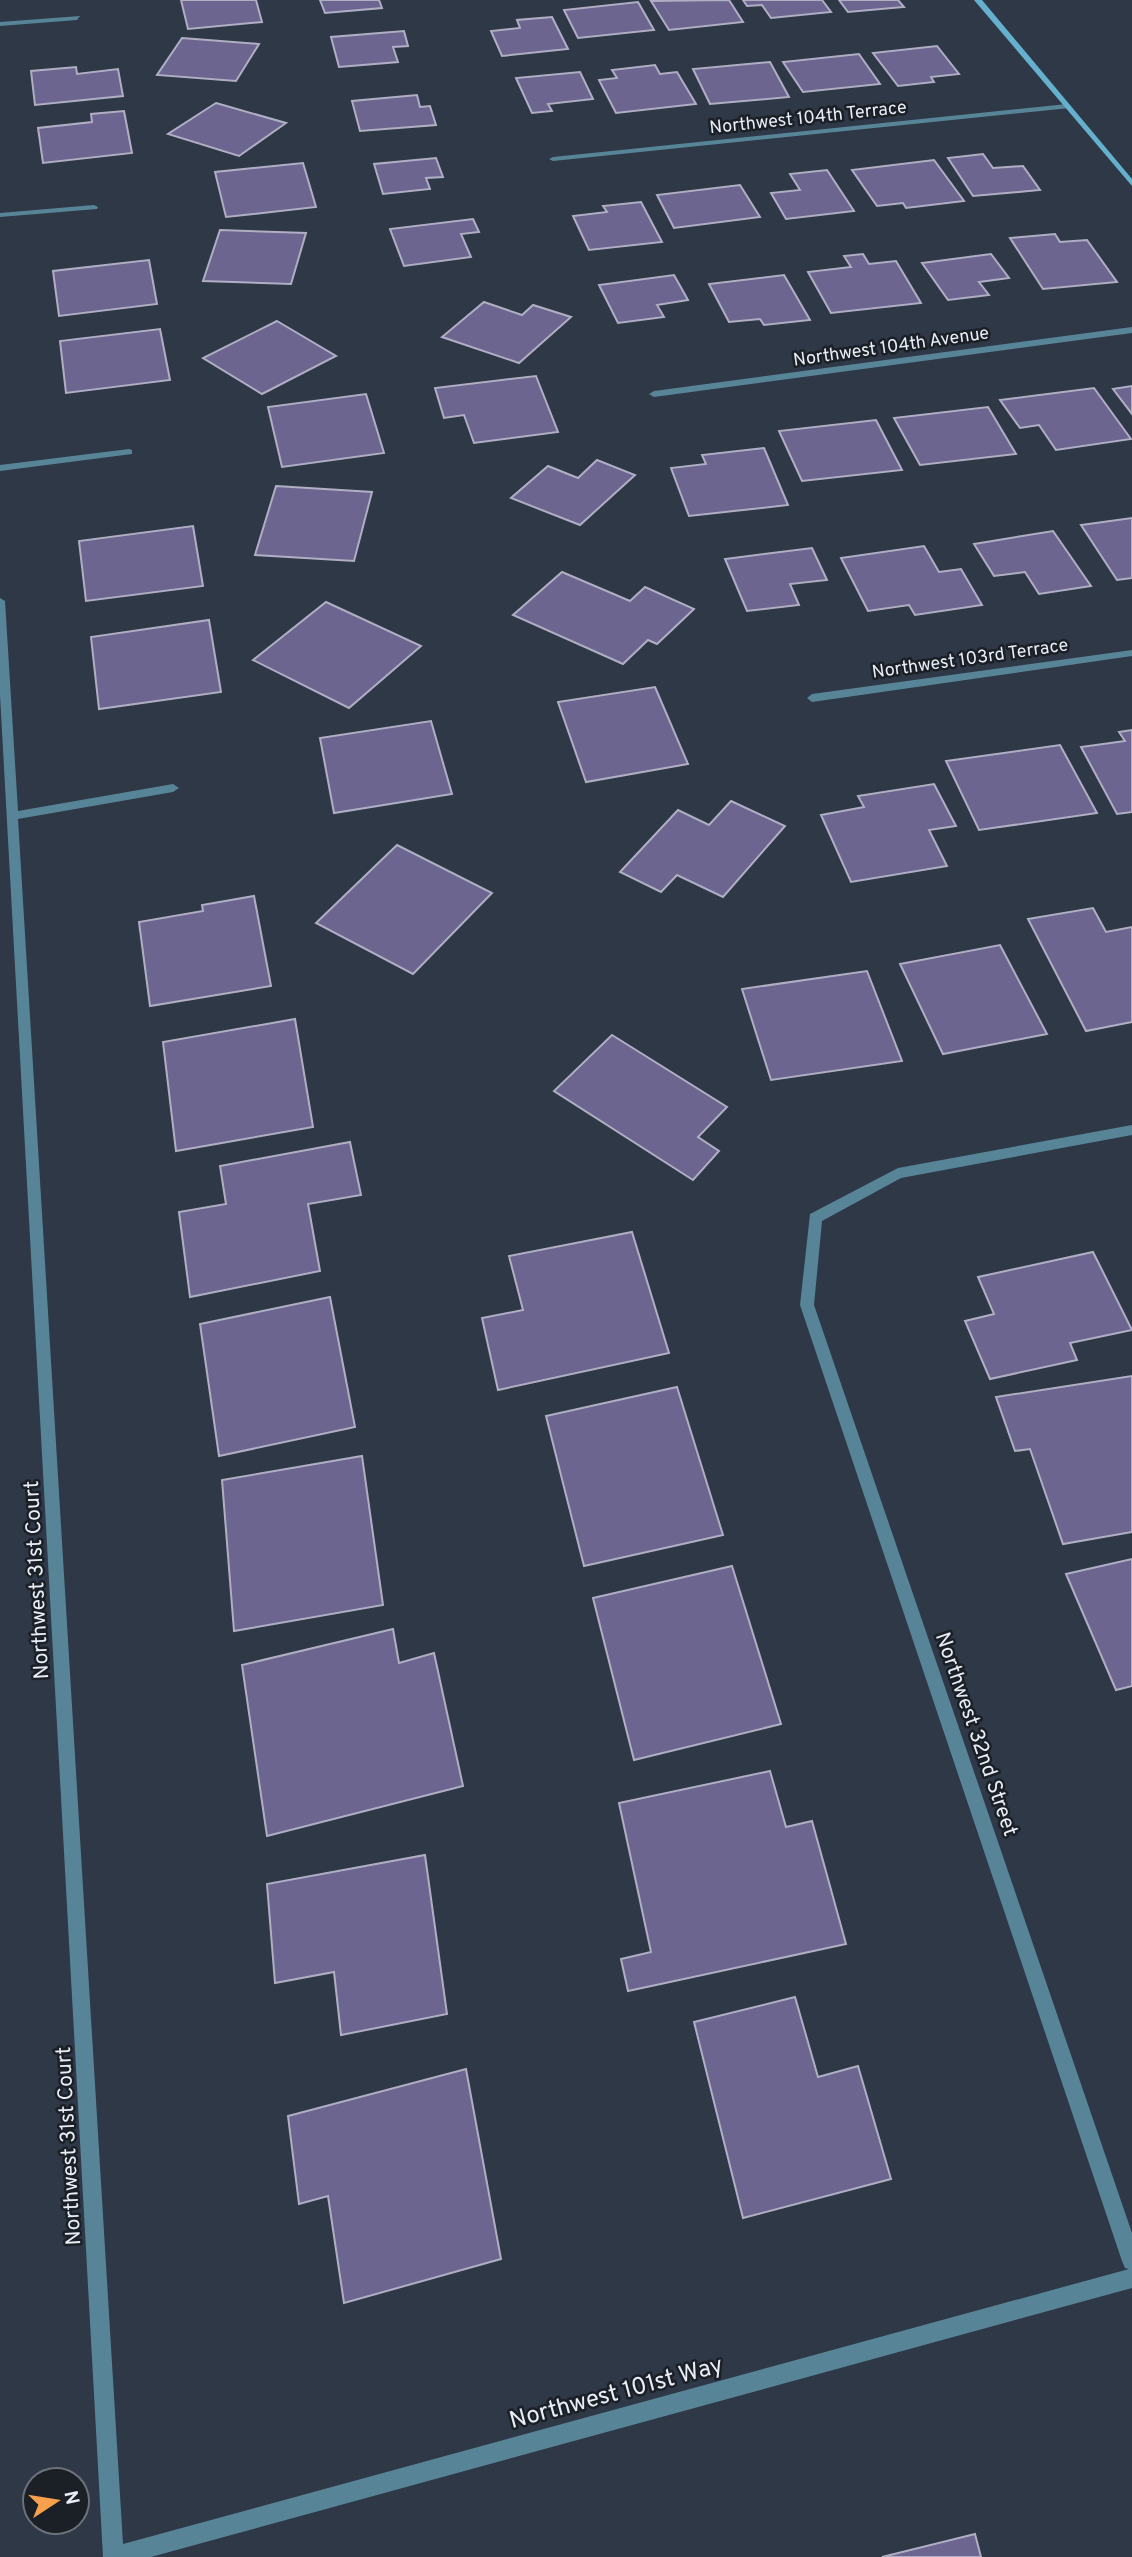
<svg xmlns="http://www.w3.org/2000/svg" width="1132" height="2557" viewBox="0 0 1132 2557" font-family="Overpass,sans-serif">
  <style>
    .building { fill: #6b6590; stroke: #b0aec3; stroke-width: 2 }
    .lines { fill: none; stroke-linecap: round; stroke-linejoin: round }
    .street { fill: #578597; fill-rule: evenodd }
    .secondary { fill: #64b0cd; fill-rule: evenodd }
    .labels { text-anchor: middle; stroke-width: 5; stroke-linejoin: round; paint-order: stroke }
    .far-street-label { font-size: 18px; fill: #e8eef8; stroke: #1b1f26 }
    .street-label { font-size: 21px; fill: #e8eef8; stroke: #1b1f26 }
    .near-street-label { font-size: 24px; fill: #e8eef8; stroke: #1b1f26 }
  </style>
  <rect width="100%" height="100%" fill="#2e3847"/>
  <g class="building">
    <polygon points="181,0 256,0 262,22 188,29"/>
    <polygon points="320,0 379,0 382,8 325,13"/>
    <polygon points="729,0 743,22 669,30 651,1"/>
    <polygon points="743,0 822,0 831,12 771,18 762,5 747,6"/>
    <polygon points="839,0 898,0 904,7 848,12"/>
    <polygon points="638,2 654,30 578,38 564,10"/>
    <polygon points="552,17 568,49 502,56 491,31 520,28 517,20"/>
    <polygon points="404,31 408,46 393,47 398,62 339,67 331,37"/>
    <polygon points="182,38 259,44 236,81 157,75"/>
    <polygon points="937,46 959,74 931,77 934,82 898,86 873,53"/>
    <polygon points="859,54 880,84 803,92 783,62"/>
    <polygon points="770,62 789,97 710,104 693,69"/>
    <polygon points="655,65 660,74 677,72 696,104 616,113 599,80 617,78 612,70"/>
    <polygon points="76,67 77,74 118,69 123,96 35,105 31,71"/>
    <polygon points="580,72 593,99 548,104 552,111 532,113 516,78"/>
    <polygon points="417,95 420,107 430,106 436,125 360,131 352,101"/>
    <polygon points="216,103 286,123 239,156 168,134"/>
    <polygon points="124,111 132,153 43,163 38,128 92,122 91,114"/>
    <polygon points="983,154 993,168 1023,166 1040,190 973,196 948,158"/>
    <polygon points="436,158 443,177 426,178 430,189 383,194 374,164"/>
    <polygon points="934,160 964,201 906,208 903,203 877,206 852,170"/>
    <polygon points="303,163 316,207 226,217 215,172"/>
    <polygon points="827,170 854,211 786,219 771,193 800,190 790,174"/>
    <polygon points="740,185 760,217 674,228 657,195"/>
    <polygon points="641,202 662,242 589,250 573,216 607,212 603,206"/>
    <polygon points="473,219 479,232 461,234 471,257 404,266 390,229"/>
    <polygon points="220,230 306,233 291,284 203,281"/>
    <polygon points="1055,234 1060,242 1087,240 1117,282 1043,289 1010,238"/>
    <polygon points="863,254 869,264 896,261 921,303 831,313 808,272 851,267 844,256"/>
    <polygon points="991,254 1009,278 979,282 989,295 948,300 922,263"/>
    <polygon points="149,260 157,304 59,316 53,271"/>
    <polygon points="674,275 688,300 657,305 664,317 618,323 599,285"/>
    <polygon points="784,275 810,320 764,325 760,319 729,322 709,284"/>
    <polygon points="484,302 522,315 533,305 571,317 519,363 442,337"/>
    <polygon points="277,321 336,356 262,394 203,358"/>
    <polygon points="160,329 170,380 66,393 60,341"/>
    <polygon points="536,376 558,432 474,443 464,415 444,418 435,388"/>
    <polygon points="1132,386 1132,414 1113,389"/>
    <polygon points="1094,388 1131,439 1056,450 1039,425 1020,428 1000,400"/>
    <polygon points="366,394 384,453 282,467 268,407"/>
    <polygon points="988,407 1016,454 920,465 894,418"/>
    <polygon points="876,420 902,470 802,481 779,431"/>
    <polygon points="764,448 788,505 689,516 671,468 706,464 702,455"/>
    <polygon points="597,460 635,475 580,525 511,498 548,466 578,478"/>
    <polygon points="276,486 372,492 354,561 255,555"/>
    <polygon points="1132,518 1132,578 1117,580 1081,525"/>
    <polygon points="193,526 203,586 86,601 79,541"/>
    <polygon points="1053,531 1091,586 1039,594 1025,572 994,576 974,544"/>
    <polygon points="924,546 939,572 961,569 982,605 915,615 909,605 868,611 841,558"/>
    <polygon points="812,548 827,580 790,584 799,605 747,611 725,559"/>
    <polygon points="562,572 630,601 645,587 694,609 657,644 648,640 623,664 513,615"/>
    <polygon points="326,602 421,646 349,708 253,660"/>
    <polygon points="209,620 221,692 99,709 91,637"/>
    <polygon points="655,687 688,764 586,782 558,702"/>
    <polygon points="431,721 452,794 334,813 320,738"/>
    <polygon points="1132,730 1132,812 1117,814 1081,747 1125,741 1119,732"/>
    <polygon points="1060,745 1097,813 979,830 946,761"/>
    <polygon points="934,784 956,826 929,830 947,866 851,882 821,815 864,807 858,796"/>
    <polygon points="731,801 785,826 723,897 677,875 661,892 620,872 678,810 709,825"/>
    <polygon points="397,845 492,893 413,974 316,923"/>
    <polygon points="254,896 271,986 150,1006 139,922 203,911 202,905"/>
    <polygon points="1093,908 1106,932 1132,927 1132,1022 1086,1031 1028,919"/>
    <polygon points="1000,945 1047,1034 943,1054 900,964"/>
    <polygon points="867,971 902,1061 771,1080 742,989"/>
    <polygon points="295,1019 313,1127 176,1151 163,1042"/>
    <polygon points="612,1035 727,1107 698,1137 719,1151 693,1180 554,1091"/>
    <polygon points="350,1142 361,1195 308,1204 320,1271 190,1297 179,1212 226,1204 220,1166"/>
    <polygon points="632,1232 669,1353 498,1390 482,1318 523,1310 509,1256"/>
    <polygon points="1093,1252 1132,1330 1070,1343 1077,1360 990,1379 965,1321 994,1314 978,1277"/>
    <polygon points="330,1297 355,1427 219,1456 200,1324"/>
    <polygon points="1132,1376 1132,1532 1063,1544 1030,1449 1015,1451 996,1397"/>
    <polygon points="677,1387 723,1535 584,1566 546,1416"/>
    <polygon points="362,1456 383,1605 234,1631 222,1480"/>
    <polygon points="1132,1559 1132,1686 1116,1690 1066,1574"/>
    <polygon points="732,1566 781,1724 634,1760 593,1598"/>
    <polygon points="393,1629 399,1663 434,1653 463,1786 267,1836 242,1665"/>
    <polygon points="770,1771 786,1827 812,1821 846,1944 628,1991 621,1959 651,1952 619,1803"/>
    <polygon points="425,1855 447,2014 341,2035 334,1972 275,1983 267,1884"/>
    <polygon points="795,1997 818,2077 858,2066 891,2179 743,2218 694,2022"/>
    <polygon points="466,2069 501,2259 344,2303 328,2196 299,2204 288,2116"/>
    <polygon points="975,2534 981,2557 882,2557"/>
  </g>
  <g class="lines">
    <g class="street">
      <polygon points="80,16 77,20 0,26 0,22"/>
      <polygon points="1067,104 1071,106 1070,108 553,161 549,159 553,157"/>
      <polygon points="94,205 98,207 97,209 0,217 0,213"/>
      <polygon points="1132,327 1132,333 654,397 649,394 654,391"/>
      <polygon points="129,449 132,450 132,454 0,471 0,465"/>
      <polygon points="0,598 5,601 18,811 173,784 179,788 173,792 18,819 123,2544 1129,2269 1125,2268 1122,2261 800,1305 810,1214 898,1168 1132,1125 1132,1135 901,1178 822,1221 814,1305 1132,2233 1132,2288 151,2557 103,2557 0,695"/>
      <polygon points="1132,650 1132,656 812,702 807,698 812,694"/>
    </g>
    <polygon class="secondary" points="974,0 982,0 1132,179 1132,186"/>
  </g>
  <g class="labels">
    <g class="far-street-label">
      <text transform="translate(808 117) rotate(-6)" y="6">Northwest 104th Terrace</text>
      <text transform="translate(891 346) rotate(-8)" y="6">Northwest 104th Avenue</text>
      <text transform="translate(970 658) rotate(-8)" y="6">Northwest 103rd Terrace</text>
    </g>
    <g class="street-label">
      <text transform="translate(36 1580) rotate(-93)" y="7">Northwest 31st Court</text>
      <text transform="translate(977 1734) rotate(71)" y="7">Northwest 32nd Street</text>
      <text transform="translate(68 2146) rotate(-93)" y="7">Northwest 31st Court</text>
    </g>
    <g class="near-street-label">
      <text transform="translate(616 2392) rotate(-15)" y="8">Northwest 101st Way</text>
    </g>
  </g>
  <g transform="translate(56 2501) rotate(78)"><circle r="33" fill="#1b1f26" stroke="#6d727a" stroke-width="2"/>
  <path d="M0-5L12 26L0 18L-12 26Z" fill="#f9a04c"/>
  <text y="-10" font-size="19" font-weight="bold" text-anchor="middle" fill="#e8eef8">N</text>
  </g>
</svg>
